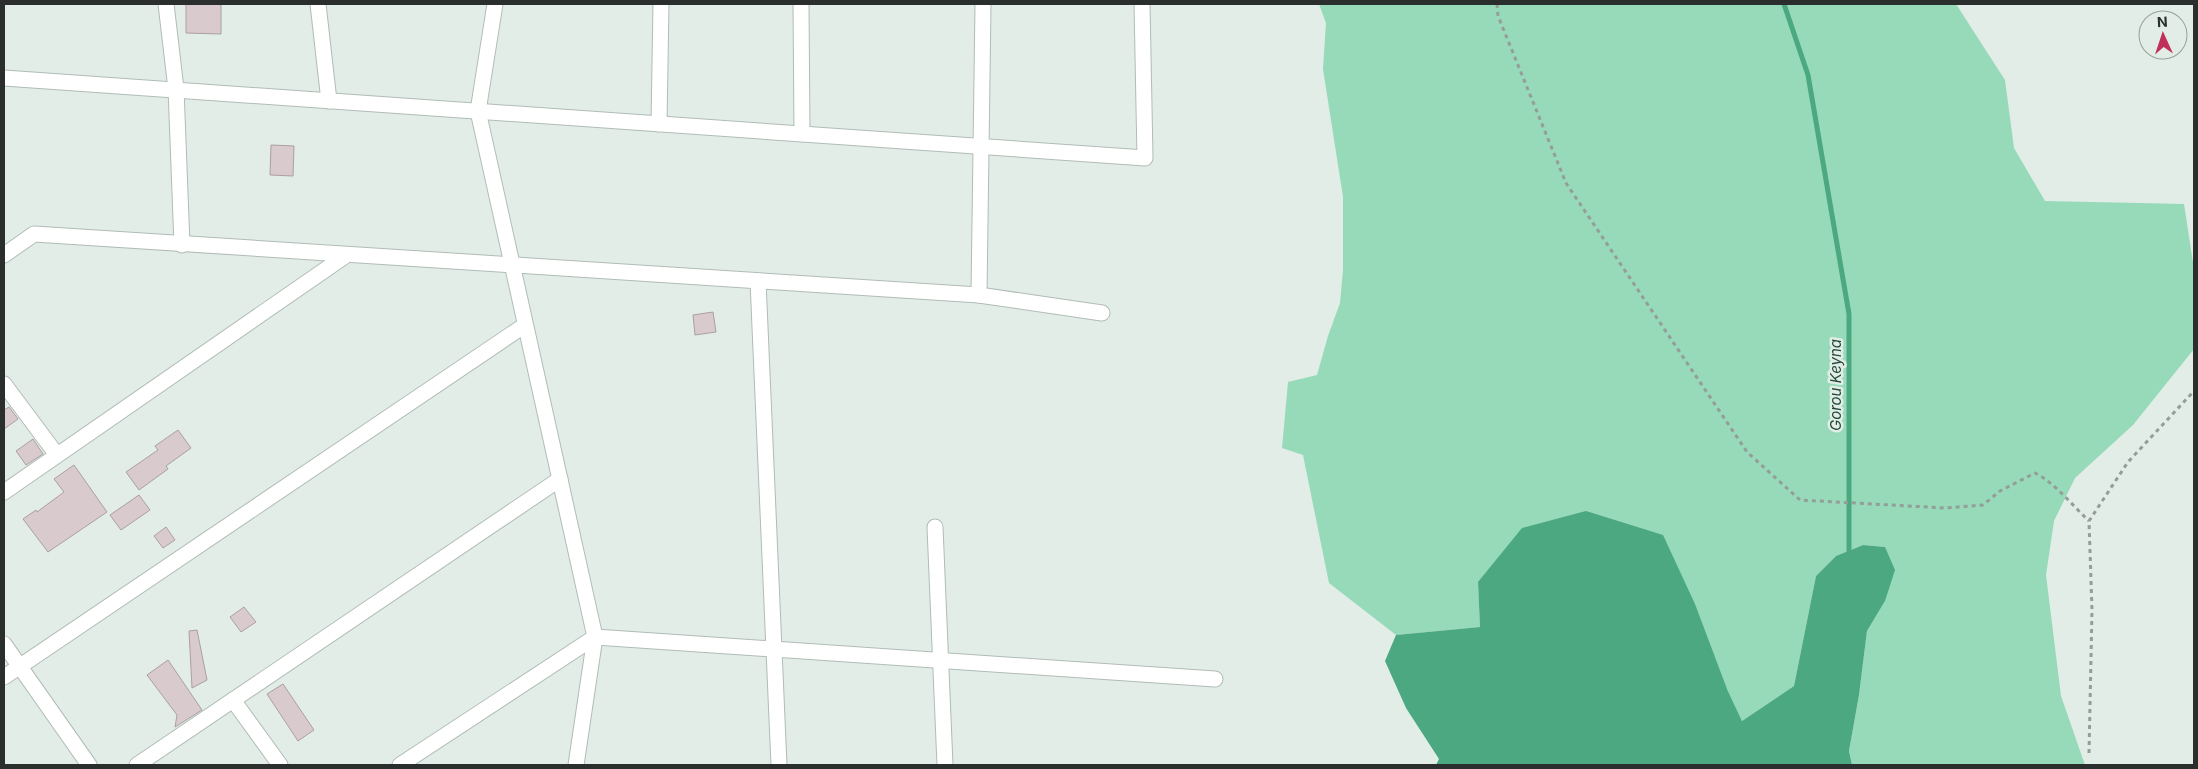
<svg xmlns="http://www.w3.org/2000/svg" width="2198" height="769" viewBox="0 0 2198 769" font-family="Inter,sans-serif">
  <style>
    .green { fill: #96dab9 }
    .water { fill: #4ca881 }
    .lines { fill: none; stroke-linecap: round; stroke-linejoin: round }
    .stream { stroke: #4ca881; stroke-width: 5 }
    .building { fill: #d9cbcd; stroke: #ac9fa1 }
    .street-casing { stroke: #b1bcb6; stroke-width: 17 }
    .path { stroke: #959d98; stroke-width: 3; stroke-dasharray: 4 4; stroke-linecap: butt }
    .street { stroke: #fff; stroke-width: 15 }
    .labels { text-anchor: middle; stroke-width: 5; stroke-linejoin: round; paint-order: stroke }
    .water-label { font-size: 15px; font-style: italic; fill: #224938; stroke: #e1ede6 }
  </style>
  <rect width="100%" height="100%" fill="#e1ede6"/>
  <polygon class="green" points="1319,4 1956,4 2005,80 2014,148 2045,201 2184,204 2194,269 2194,349 2133,425 2075,478 2054,521 2046,575 2061,696 2085,765 1852,765 1849,751 1859,695 1867,631 1885,601 1885,547 1863,545 1836,556 1816,576 1794,686 1742,721 1727,689 1478,582 1480,627 1396,635 1329,583 1303,455 1282,448 1288,382 1317,375 1328,336 1340,303 1343,270 1343,197 1323,69 1326,23"/>
  <polygon class="water" points="1586,511 1663,535 1695,604 1727,689 1742,721 1794,686 1816,576 1836,556 1863,545 1885,547 1895,570 1885,601 1867,631 1859,695 1849,751 1852,765 1436,765 1439,759 1406,708 1385,661 1396,635 1480,627 1478,582 1522,528"/>
  <g class="lines">
    <polyline class="stream" points="1784,4 1808,75 1849,314 1849,556"/>
  </g>
  <g class="building">
    <polygon points="186,4 221,4 221,34 186,33"/>
    <polygon points="271,145 294,146 293,176 270,175"/>
    <polygon points="713,312 716,332 695,335 693,315"/>
    <polygon points="9,407 18,419 4,429 4,410"/>
    <polygon points="178,430 191,448 166,466 168,469 139,490 126,472 158,450 155,446"/>
    <polygon points="33,439 43,454 26,465 16,451"/>
    <polygon points="74,465 107,512 48,552 23,519 36,510 37,512 64,492 54,479"/>
    <polygon points="139,495 150,510 121,530 110,515"/>
    <polygon points="166,527 175,540 163,548 154,536"/>
    <polygon points="244,607 256,622 241,632 230,617"/>
    <polygon points="197,630 207,680 192,688 189,631"/>
    <polygon points="168,660 202,710 175,727 177,715 147,675"/>
    <polygon points="283,684 314,730 298,741 267,694"/>
  </g>
  <g class="lines">
    <g class="street-casing">
      <g id="street">
        <polyline points="166,4 176,89 182,245"/>
        <polyline points="318,4 329,101"/>
        <polyline points="495,4 478,111 595,637 576,765"/>
        <polyline points="801,4 802,134"/>
        <polyline points="4,78 1145,158 1142,4"/>
        <polyline points="659,124 661,4"/>
        <polyline points="4,255 34,234 979,295 1102,313"/>
        <polyline points="758,281 779,765"/>
        <polyline points="979,295 983,4"/>
        <polyline points="4,384 57,455"/>
        <polyline points="4,492 345,256"/>
        <polyline points="935,527 945,765"/>
        <polyline points="4,644 89,765"/>
        <polyline points="4,677 525,325"/>
        <polyline points="233,700 280,765"/>
        <polyline points="137,765 560,479"/>
        <polyline points="400,765 595,637 1215,679"/>
      </g>
    </g>
    <g class="path">
      <path d="M1497,4l1,12 68,167 181,269 53,48 145,8 38,-3 17,-14 35,-18c20,10 37,32 54,48"/>
      <polyline points="2089,753 2092,610 2089,521 2128,462 2194,391"/>
    </g>
    <use href="#street" class="street"/>
  </g>
  <g class="labels">
    <g class="water-label">
      <text transform="translate(1836 385) rotate(-90)" y="5">Gorou Keyna</text>
    </g>
  </g>
  <rect width="2198" height="769" fill="none" stroke="#2a2e2c" stroke-width="10"/>
  <g transform="translate(2163 35) rotate(357)"><circle r="24" fill="#e1ede6" stroke="#98a19c"/>
  <path d="M0-4L9 19L0 12L-9 19Z" fill="#c0315a"/>
  <text y="-8" font-size="14" font-weight="bold" text-anchor="middle" fill="#2a2e2c">N</text>
  </g>
</svg>
